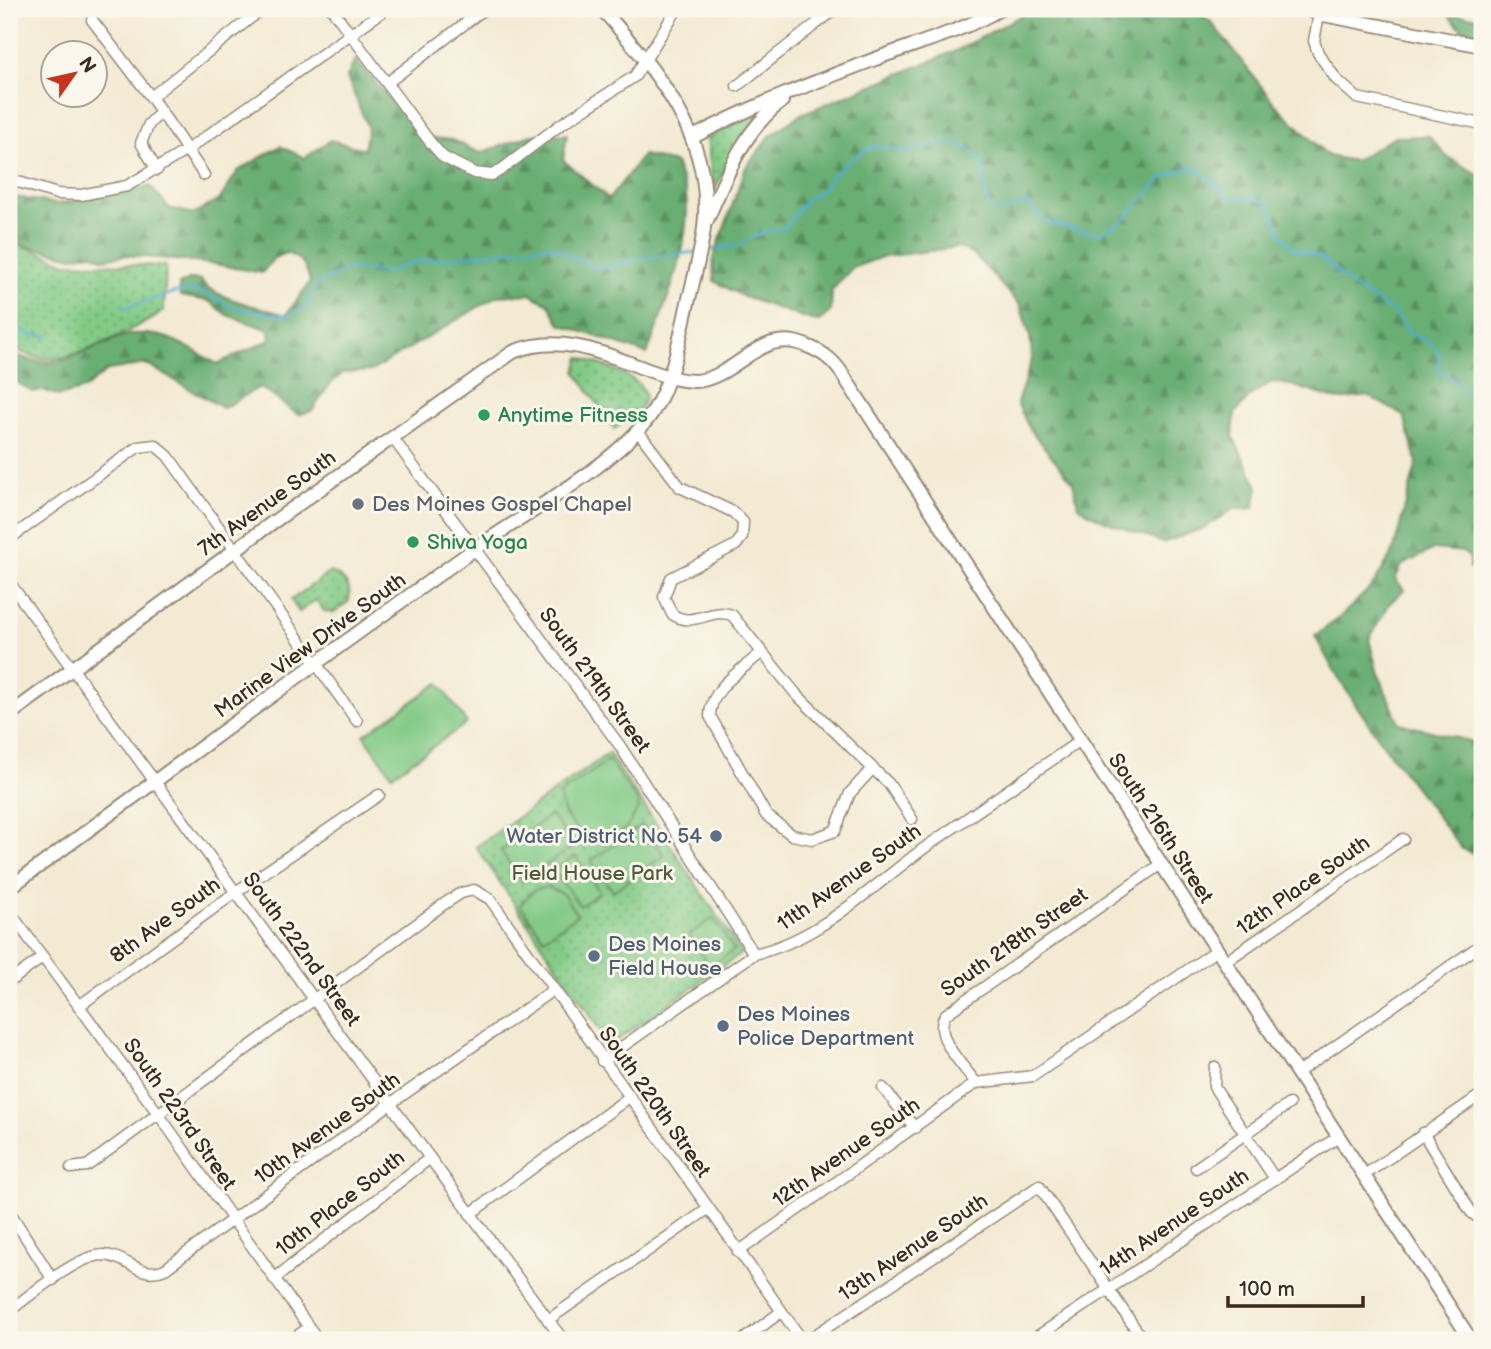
<svg xmlns="http://www.w3.org/2000/svg" width="1491" height="1349" viewBox="0 0 1491 1349" font-family="'Balsamiq Sans',sans-serif">
  <style>
    .green { fill: url(#green-dots); stroke: #5e7a52; stroke-width: 2 }
    .forest { fill: url(#forest-firs); stroke: #526c48; stroke-width: 2 }
    .pitch { fill: #82ca86; stroke: #5e7a52; stroke-width: 2 }
    .lines { fill: none; stroke-linecap: round; stroke-linejoin: round }
    .stream { stroke: #51aed0; stroke-width: 2.5 }
    .minor-casing { stroke: #978a78; stroke-width: 13 }
    .major-casing { stroke: #978a78; stroke-width: 16 }
    .minor { stroke: #fff; stroke-width: 10 }
    .major { stroke: #fff; stroke-width: 12 }
    .leisure-dot { fill: #2e9e5b; stroke: #fbf7ec; stroke-width: 2.5 }
    .worship-dot { fill: #6b7280; stroke: #fbf7ec; stroke-width: 2.5 }
    .service-dot { fill: #5c6f8a; stroke: #fbf7ec; stroke-width: 2.5 }
    .labels { text-anchor: middle; stroke-width: 6; stroke-linejoin: round; paint-order: stroke }
    .leisure-label { font-size: 21px; fill: #27864d; stroke: #fbf7ec; text-anchor: start }
    .street-label { font-size: 21px; fill: #3b2a1e; stroke: #fbf7ec }
    .worship-label { font-size: 21px; fill: #5b616d; stroke: #fbf7ec; text-anchor: start }
    .service-label { font-size: 21px; fill: #4e5e75; stroke: #fbf7ec; text-anchor: start }
    .park-label { font-size: 21px; fill: #505a3d; stroke: #fbf7ec }
  </style>
  <defs>
    <pattern id="green-dots" width="8" height="8" patternUnits="userSpaceOnUse" patternTransform="scale(1.75)"><rect width="8" height="8" fill="#82ca86"/><path d="M2 2h.1M6 6h.1" fill="none" stroke="#6ca46d" stroke-width="1.8" stroke-linecap="round"/></pattern>
    <pattern id="forest-firs" width="22" height="20" patternUnits="userSpaceOnUse" patternTransform="scale(1.75)"><rect width="22" height="20" fill="#69ae73"/><path d="M5 1l3.5 6h-7zM16 11l3.5 6h-7z" fill="#588e5e"/></pattern>
  </defs>
  <rect width="100%" height="100%" fill="#fbf7ec"/>
  <filter id="ink" filterUnits="userSpaceOnUse"><feTurbulence type="fractalNoise" baseFrequency=".0143" numOctaves="2"/><feDisplacementMap in="SourceGraphic" scale="14" xChannelSelector="R" yChannelSelector="G"/><feConvolveMatrix kernelMatrix="1 2 1 2 8 2 1 2 1" color-interpolation-filters="sRGB"/></filter>
  <filter id="wash" filterUnits="userSpaceOnUse"><feTurbulence type="fractalNoise" baseFrequency=".00686" numOctaves="4" result="noise"/><feDisplacementMap in="SourceGraphic" scale="28" xChannelSelector="R" yChannelSelector="G"/><feGaussianBlur stdDeviation="1.57" result="paint"/><feColorMatrix in="noise" values="0 0 0 0 0 0 0 0 0 0 0 0 0 0 0 0 0 1.4 0 .05"/><feComposite in="paint" operator="in"/></filter>
  <g filter="url(#wash)">
    <rect width="100%" height="100%" fill="#f3ead3"/>
    <g class="green">
      <path d="M770,105c-27,26 -42,53 -56,88l-7,-55z"/>
      <path d="M9,240l57,23 100,3 -2,44 -10,8c-29,13 -77,43 -109,41 -13,-1 -25,-8 -36,-13z"/>
      <path d="M580,357c42,15 102,32 34,72l-38,-57z"/>
      <path d="M330,572c14,5 22,14 19,29l-15,12 -10,-2 -8,-11 -17,12 -8,-12z"/>
      <polygon points="609,753 742,953 610,1045 476,847"/>
    </g>
    <g class="forest">
      <path d="M1033,9h163l16,14 63,81 53,52 26,5 40,-24 35,-1 17,20 36,21v395l-13,-4 1,-10 -7,-6 -29,-3 -32,16 -7,14 9,11 -14,13 -21,36 9,35 21,49 83,21v114l-20,-9c-52,-69 -107,-136 -147,-213l24,-18 34,-33 20,-33 24,-90 -13,-46 -36,-20 -30,4 -47,-15 -19,-3 -21,13 -16,18 -2,24 25,50 -4,21 -20,1 -30,19 -41,15c-28,-13 -61,-19 -85,-37l-5,-24 -43,-52 -13,-27 15,-44 -2,-23 -10,-31 -44,-48 -17,-10 -77,10 -30,11 -20,22 -1,21 -13,11 -74,-25 -30,-16 -1,-22 33,-92 24,-31 31,-22 157,-64z"/>
      <polygon points="1446,13 1482,18 1482,50"/>
      <path d="M355,60l70,77 27,3 28,13 51,-18 36,-1 -4,26 46,39 34,-44 32,8c3,10 9,21 11,31 6,53 -22,112 -39,160l-87,-30 -11,-20 -19,-10 -33,2 -126,75 -28,2 -13,11 -18,27 -14,4 -38,-28 -37,21 -77,-44 -38,6 -24,19 -25,7 -16,-6 -11,2 -23,-15v-25c44,20 55,7 97,-9 8,-3 17,-9 26,-9 39,-2 54,13 85,30l53,-24 -1,-10 -42,-15 -18,-14 -29,-5 -1,-11 12,-6 10,1c10,18 65,29 85,35l24,-33c-4,-16 -7,-23 -24,-29l-12,5 -12,15 -48,-9 -87,-9 -23,4 -12,-6 -19,4 -64,-15v-46l48,8 93,-18 19,22 25,6 26,-15 18,-28 42,-25 25,12 25,-18 34,9 4,-21 -21,-51z"/>
    </g>
    <g class="pitch">
      <polygon points="439,683 467,723 392,775 364,735"/>
      <path d="M609,760l30,44c-17,54 -69,43 -80,-9z"/>
      <polygon points="551,815 573,846 522,882 501,851"/>
      <polygon points="642,825 664,855 613,891 591,861"/>
      <polygon points="575,856 600,892 580,906 554,871"/>
      <polygon points="547,887 563,894 577,915 544,938 520,905 534,890"/>
      <polygon points="713,918 734,950 701,972 705,959 689,935"/>
    </g>
    <g class="lines">
      <g class="stream">
        <path d="M703,251l36,-6 24,-13 22,-4 20,-27 17,-11 11,-16 28,-22 17,-7 25,7 41,-10 19,3 11,8 9,13 4,38c12,13 26,4 40,-2l16,18 9,4 46,10 22,-11 42,-45 28,-11 12,5 29,27 25,-1 12,5 12,28 11,16 31,11 27,25 47,31 14,20 19,7 11,13 -3,14 30,23 15,17"/>
        <polyline points="124,308 176,292 200,291 235,308 286,316 306,306 316,285 347,269 388,272 414,262 548,245 598,268 611,267 640,258 697,252"/>
        <polyline points="9,322 31,335 48,336"/>
      </g>
    </g>
  </g>
  <g filter="url(#ink)">
    <g class="lines">
      <g class="minor-casing">
        <g id="minor">
          <polyline points="332,9 430,142 443,157 474,173 492,175 501,170 560,125 635,76 677,9"/>
          <polyline points="1319,14 1314,41 1318,53 1336,79 1357,98 1482,124"/>
          <polyline points="92,20 151,97 204,175"/>
          <polyline points="387,83 484,9"/>
          <polyline points="737,86 835,9"/>
          <polyline points="151,97 262,9"/>
          <polyline points="157,170 141,143 149,124 161,112"/>
          <polyline points="9,179 57,194 81,195 127,186 187,150 386,9"/>
          <path d="M638,431l42,56 53,25 10,10 -1,15 -6,8 -65,33 -7,19 8,17c21,15 38,-7 60,1l64,79 93,90 23,35"/>
          <polyline points="392,437 620,746 754,954"/>
          <polyline points="9,539 138,447 155,445 168,456 357,721"/>
          <polyline points="9,582 563,1340"/>
          <path d="M761,653c-19,17 -51,35 -51,63l56,99 26,20 20,4 23,-8 15,-38 22,-24"/>
          <polyline points="9,911 157,1112 318,1340"/>
          <polyline points="1225,962 1403,839"/>
          <polyline points="9,982 43,957"/>
          <polyline points="79,1006 236,892 379,795"/>
          <path d="M602,1061l152,-107c67,-14 122,-72 176,-110 50,-35 100,-69 151,-104"/>
          <polyline points="1215,1067 1214,1087 1275,1179"/>
          <polyline points="1297,1073 1482,944"/>
          <path d="M976,1083c-13,-18 -45,-48 -30,-69l215,-150"/>
          <polyline points="883,1088 915,1128"/>
          <polyline points="1423,1133 1471,1212 1482,1221"/>
          <polyline points="71,1168 87,1166 444,904 461,893 474,890 490,899 802,1340"/>
          <polyline points="1196,1168 1289,1104"/>
          <polyline points="1363,1176 1482,1094"/>
          <polyline points="9,1211 53,1280"/>
          <polyline points="470,1214 628,1098"/>
          <polyline points="738,1252 976,1083 1033,1076 1217,950"/>
          <polyline points="274,1279 430,1158"/>
          <path d="M9,1311c22,-16 67,-55 94,-56 23,0 37,25 62,14l225,-165 163,-114"/>
          <polyline points="548,1320 708,1209"/>
          <polyline points="292,1340 308,1328"/>
          <polyline points="743,1340 781,1312"/>
          <polyline points="808,1340 1039,1186 1143,1340"/>
          <polyline points="1032,1340 1338,1137"/>
        </g>
      </g>
      <g class="major-casing">
        <g id="major">
          <polyline points="1308,9 1319,14 1482,46"/>
          <path d="M693,137c62,-33 127,-57 193,-82 38,-14 79,-25 114,-46"/>
          <path d="M707,220c20,-45 35,-88 75,-119"/>
          <path d="M9,715l256,-187 248,-176c47,-19 90,1 135,18 15,5 30,11 47,11 43,-3 65,-56 112,-35 15,6 25,13 34,26l630,968"/>
          <path d="M9,888c153,-111 305,-225 460,-335 52,-37 149,-89 183,-140 20,-31 27,-71 35,-106 6,-26 14,-53 17,-79 11,-90 -48,-157 -102,-219"/>
        </g>
      </g>
      <use href="#minor" class="minor"/>
      <use href="#major" class="major"/>
    </g>
  </g>
  <g class="leisure-dot">
    <circle cx="484" cy="415" r="7"/>
    <circle cx="413" cy="542" r="7"/>
  </g>
  <circle class="worship-dot" cx="358" cy="504" r="7"/>
  <g class="service-dot">
    <circle cx="716" cy="836" r="7"/>
    <circle cx="594" cy="956" r="7"/>
    <circle cx="723" cy="1026" r="7"/>
  </g>
  <g class="labels">
    <g class="leisure-label">
      <text x="498" y="422">Anytime Fitness</text>
      <text x="427" y="549">Shiva Yoga</text>
    </g>
    <g class="street-label">
      <text transform="translate(267 503) rotate(-36)" y="7">7th Avenue South</text>
      <text transform="translate(310 645) rotate(-36)" y="7">Marine View Drive South</text>
      <text transform="translate(595 680) rotate(54)" y="7">South 219th Street</text>
      <text transform="translate(1161 828) rotate(57)" y="7">South 216th Street</text>
      <text transform="translate(849 877) rotate(-35)" y="7">11th Avenue South</text>
      <text transform="translate(1303 885) rotate(-35)" y="7">12th Place South</text>
      <text transform="translate(165 920) rotate(-36)" y="7">8th Ave South</text>
      <text transform="translate(1014 942) rotate(-35)" y="7">South 218th Street</text>
      <text transform="translate(302 949) rotate(54)" y="7">South 222nd Street</text>
      <text transform="translate(655 1102) rotate(55)" y="7">South 220th Street</text>
      <text transform="translate(180 1114) rotate(55)" y="7">South 223rd Street</text>
      <text transform="translate(327 1128) rotate(-36)" y="7">10th Avenue South</text>
      <text transform="translate(846 1152) rotate(-35)" y="7">12th Avenue South</text>
      <text transform="translate(340 1203) rotate(-38)" y="7">10th Place South</text>
      <text transform="translate(1174 1222) rotate(-34)" y="7">14th Avenue South</text>
      <text transform="translate(913 1247) rotate(-34)" y="7">13th Avenue South</text>
    </g>
    <g class="worship-label">
      <text x="372" y="511">Des Moines Gospel Chapel</text>
    </g>
    <g class="service-label">
      <text x="702" y="843" text-anchor="end">Water District No. 54</text>
      <text x="608" y="951">Des Moines<tspan x="608" dy="24">Field House</tspan></text>
      <text x="737" y="1021">Des Moines<tspan x="737" dy="24">Police Department</tspan></text>
    </g>
    <g class="park-label">
      <text x="592" y="880">Field House Park</text>
    </g>
  </g>
  <rect width="1491" height="1349" fill="none" stroke="#fbf7ec" stroke-width="35"/>
  <g transform="translate(74 74) rotate(56)"><circle r="33" fill="#fbf7ec" stroke="#aea59a" stroke-width="2"/>
  <path d="M0-5L12 26L0 18L-12 26Z" fill="#c8321e"/>
  <text y="-10" font-size="19" font-weight="bold" text-anchor="middle" fill="#3b2a1e">N</text>
  </g>
  <path d="M1228 1296v10h135v-10" fill="none" stroke="#3b2a1e" stroke-width="3.5"/>
  <text x="1239" y="1296" font-size="21" fill="#3b2a1e" stroke="#fbf7ec" stroke-width="5" paint-order="stroke">100 m</text>
</svg>
